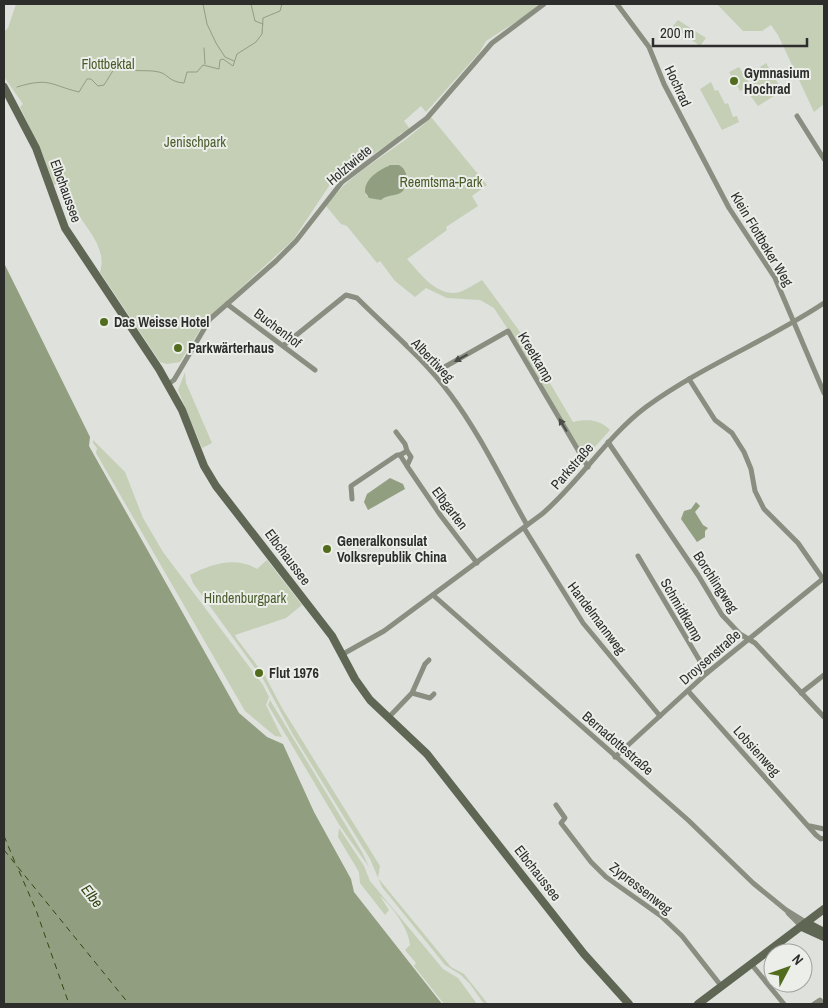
<svg xmlns="http://www.w3.org/2000/svg" width="828" height="1008" viewBox="0 0 828 1008" font-family="'Archivo Narrow',sans-serif">
  <style>
    .green { fill: #c4cfb6; fill-rule: evenodd }
    .water { fill: #919e7f }
    .lines { fill: none; stroke-linecap: round; stroke-linejoin: round }
    .stream { stroke: #919e7f; stroke-width: 1 }
    .ferry { stroke: #354614; stroke-width: 1; stroke-dasharray: 6 5; stroke-linecap: butt }
    .street { stroke: #898e81; stroke-width: 5 }
    .secondary { stroke: #5f6754; stroke-width: 8 }
    .oneway { fill: #494b46 }
    .poi-dot { fill: #526c1d; stroke: #eceeea; stroke-width: 2 }
    .labels { text-anchor: middle; stroke-width: 4; stroke-linejoin: round; paint-order: stroke }
    .park-label { font-size: 14px; fill: #4a5c2a; stroke: #eceeea }
    .poi-label { font-size: 14px; font-weight: bold; fill: #2d2e2c; stroke: #eceeea; text-anchor: start }
    .street-label { font-size: 14px; fill: #2d2e2c; stroke: #eceeea }
    .water-label { font-size: 15px; font-style: italic; fill: #354614; stroke: #eceeea }
  </style>
  <rect width="100%" height="100%" fill="#dfe1dd"/>
  <g class="green">
    <path d="M16,4h523l-14,12 -39,25 -7,12 -53,59 -5,-6 -17,15 6,8 -10,5 -3,4 -66,45 -38,57 -87,80 -26,42 -13,2 -7,-2 -60,-90c8,-24 -15,-45 -26,-64 -5,-8 -7,-17 -11,-26l-10,3 -10,-30 -23,-48 3,-3 -19,-27v-45l4,-4z"/>
    <polygon points="717,4 824,4 824,104 814,112 778,35 771,25 762,31 743,31"/>
    <polygon points="678,20 706,38 700,46 673,26"/>
    <polygon points="766,63 779,85 787,86 791,98 785,89 758,106 747,91 751,89 750,86 740,91 729,72 739,67 749,83 766,76 760,67"/>
    <polygon points="711,82 715,91 718,90 725,104 728,103 733,117 737,116 739,122 722,130 700,89"/>
    <path d="M431,117l56,68 -15,11 6,10 -32,21 1,3 -40,29c13,14 30,39 53,33 7,-3 15,-8 22,-12l36,49 55,93c13,-3 27,-3 37,8l-25,28 -58,-99 -33,-51 -14,-8 -33,-2 -21,-10 -11,9 -20,-16 -15,-20 -3,2 -30,-37 -6,-2 -15,-18c27,-38 73,-55 105,-89zM390,165l15,6 2,6 -4,14 -7,4 -5,-1 -10,6 -15,-4c1,-19 8,-22 24,-31z"/>
    <polygon points="185,372 186,383 212,443 202,448 178,390"/>
    <polygon points="93,440 125,472 143,518 163,552 263,685 269,697 266,705 282,737 275,736 245,711 96,453 97,448 93,443"/>
    <path d="M267,560l35,45 -16,13 -51,17 2,4 28,37 17,32 98,158 -2,12 73,89 13,7 24,30h-4l-14,-20 -9,-9 -16,-10 -63,-78 -12,-28 -78,-126 -29,-54 -70,-96 -3,-8c21,-11 46,-19 67,-6z"/>
    <polygon points="270,700 362,852 369,867 340,826 268,705"/>
    <path d="M339,828l25,38 6,15 73,88 15,9 19,26h-33l-30,-38 2,-3 -11,-13 5,-5c-1,-16 -18,-39 -30,-49l9,14 -4,5 -25,-32 -1,-11 -21,-35z"/>
  </g>
  <g class="water">
    <path d="M390,165h9c10,6 9,17 4,26 -6,6 -13,2 -22,9l-12,-2 -4,-6c0,-14 13,-21 25,-27z"/>
    <polygon points="4,263 90,437 89,446 239,713 267,737 283,744 314,812 351,879 354,892 442,1004 4,1004"/>
    <polygon points="390,478 403,484 405,489 368,510 364,502 367,494"/>
    <polygon points="696,502 700,506 695,512 703,525 708,528 705,531 705,537 697,542 681,519 684,511 691,509"/>
  </g>
  <g class="lines">
    <g class="stream">
      <polyline points="203,4 207,24 216,43 225,57 234,61"/>
      <polyline points="251,4 255,21 263,24"/>
      <polyline points="292,4 296,4"/>
      <polyline points="311,4 314,4"/>
      <polyline points="204,48 205,64"/>
      <path d="M17,87c33,-10 33,-2 62,5l8,-13h4l7,7 6,-1 10,-16 5,-2c12,6 27,2 40,5 9,2 10,10 25,11l3,-11h10l6,-7 16,4 1,-9 3,-1 10,7 4,-12 19,-12 6,-8 1,-16 17,-7 2,-7"/>
    </g>
    <g class="ferry">
      <polyline points="4,836 17,867"/>
      <polyline points="4,850 129,1004"/>
      <polyline points="19,871 36,910 69,1004"/>
    </g>
    <g class="street">
      <polyline points="617,4 649,47 664,84 729,208 775,278 824,393"/>
      <polyline points="797,116 824,159"/>
      <polyline points="227,304 315,370"/>
      <path d="M284,345l62,-50 11,3c31,31 66,60 93,96 30,40 52,87 77,131"/>
      <polyline points="434,373 508,331 588,467"/>
      <polyline points="689,379 715,420 732,433 744,452 751,469 755,491 764,509 798,543 823,579"/>
      <polyline points="168,384 174,380 210,319 276,261 296,241 342,182 427,118 492,43 544,4"/>
      <polyline points="396,432 405,444 407,451"/>
      <polyline points="608,442 698,575 722,615 740,634 755,643 824,717"/>
      <polyline points="407,466 400,455 407,451 411,457 407,466 441,516 477,563"/>
      <polyline points="352,499 351,486 397,455 400,455"/>
      <polyline points="524,528 583,623 660,716"/>
      <polyline points="638,556 707,673"/>
      <polyline points="433,595 688,820 753,883 786,910 807,923"/>
      <path d="M343,654l41,-23 158,-117c38,-32 64,-77 104,-107 56,-41 121,-66 178,-104"/>
      <polyline points="688,691 816,835 821,839 824,838"/>
      <polyline points="412,693 430,698 434,694"/>
      <polyline points="801,693 824,675"/>
      <polyline points="388,718 412,693 425,664 429,660"/>
      <polyline points="615,757 707,673 824,578"/>
      <polyline points="556,805 565,818 561,823 591,862 606,877 661,916 682,936 722,987"/>
      <polyline points="810,826 824,829"/>
      <polyline points="788,913 802,927"/>
      <polyline points="752,965 784,1004"/>
      <polyline points="814,1004 820,1000 823,1004"/>
    </g>
    <g class="secondary">
      <polyline points="4,87 36,148 65,228 159,369 182,410 204,466 216,486 332,636 355,679 370,700 427,754 584,954 629,1004"/>
      <polyline points="807,923 824,932"/>
      <polyline points="802,927 824,937"/>
      <polyline points="698,1004 824,909"/>
    </g>
  </g>
  <defs><path id="oneway-solid" d="M-6-.8H1V-3.2L6.5 0L1 3.2V.8H-6Z" transform="scale(1.25)"/></defs>
  <g class="oneway">
    <use href="#oneway-solid" transform="translate(461 358) rotate(151)"/>
    <use href="#oneway-solid" transform="translate(563 425) rotate(-121)"/>
  </g>
  <g class="poi-dot">
    <circle cx="734" cy="81" r="5"/>
    <circle cx="104" cy="322" r="5"/>
    <circle cx="178" cy="348" r="5"/>
    <circle cx="327" cy="549" r="5"/>
    <circle cx="259" cy="673" r="5"/>
  </g>
  <g class="labels">
    <g class="park-label">
      <text x="108" y="69">Flottbektal</text>
      <text x="195" y="147">Jenischpark</text>
      <text x="441" y="187">Reemtsma-Park</text>
      <text x="245" y="603">Hindenburgpark</text>
    </g>
    <g class="poi-label">
      <text x="744" y="78">Gymnasium<tspan x="744" dy="16">Hochrad</tspan></text>
      <text x="114" y="327">Das Weisse Hotel</text>
      <text x="188" y="353">Parkwärterhaus</text>
      <text x="337" y="546">Generalkonsulat<tspan x="337" dy="16">Volksrepublik China</tspan></text>
      <text x="269" y="678">Flut 1976</text>
    </g>
    <g class="street-label">
      <text transform="translate(678 86) rotate(65)" y="5">Hochrad</text>
      <text transform="translate(349 165) rotate(-40)" y="5">Holztwiete</text>
      <text transform="translate(66 191) rotate(70)" y="5">Elbchaussee</text>
      <text transform="translate(762 239) rotate(59)" y="5">Klein Flottbeker Weg</text>
      <text transform="translate(278 328) rotate(37)" y="5">Buchenhof</text>
      <text transform="translate(536 357) rotate(59)" y="5">Kreetkamp</text>
      <text transform="translate(433 360) rotate(46)" y="5">Albertiweg</text>
      <text transform="translate(572 466) rotate(-49)" y="5">Parkstraße</text>
      <text transform="translate(450 508) rotate(53)" y="5">Elbgarten</text>
      <text transform="translate(288 557) rotate(53)" y="5">Elbchaussee</text>
      <text transform="translate(716 582) rotate(57)" y="5">Borchlingweg</text>
      <text transform="translate(682 610) rotate(60)" y="5">Schmidtkamp</text>
      <text transform="translate(597 618) rotate(53)" y="5">Handelmannweg</text>
      <text transform="translate(710 657) rotate(-41)" y="5">Droysenstraße</text>
      <text transform="translate(618 743) rotate(41)" y="5">Bernadottestraße</text>
      <text transform="translate(757 751) rotate(48)" y="5">Lobsienweg</text>
      <text transform="translate(538 873) rotate(52)" y="5">Elbchaussee</text>
      <text transform="translate(641 888) rotate(38)" y="5">Zypressenweg</text>
    </g>
    <g class="water-label">
      <text transform="translate(92 896) rotate(52)" y="5">Elbe</text>
    </g>
  </g>
  <rect width="828" height="1008" fill="none" stroke="#2d2e2c" stroke-width="10"/>
  <g transform="translate(788 968) rotate(49)"><circle r="24" fill="#eceeea" stroke="#a0a19e"/>
  <path d="M0-4L9 19L0 12L-9 19Z" fill="#526c1d"/>
  <text y="-8" font-size="14" font-weight="bold" text-anchor="middle" fill="#2d2e2c">N</text>
  </g>
  <path d="M653 38v8h154v-8" fill="none" stroke="#2d2e2c" stroke-width="2.5"/>
  <text x="660" y="38" font-size="15" fill="#2d2e2c" stroke="#eceeea" stroke-width="4" paint-order="stroke">200 m</text>
</svg>
